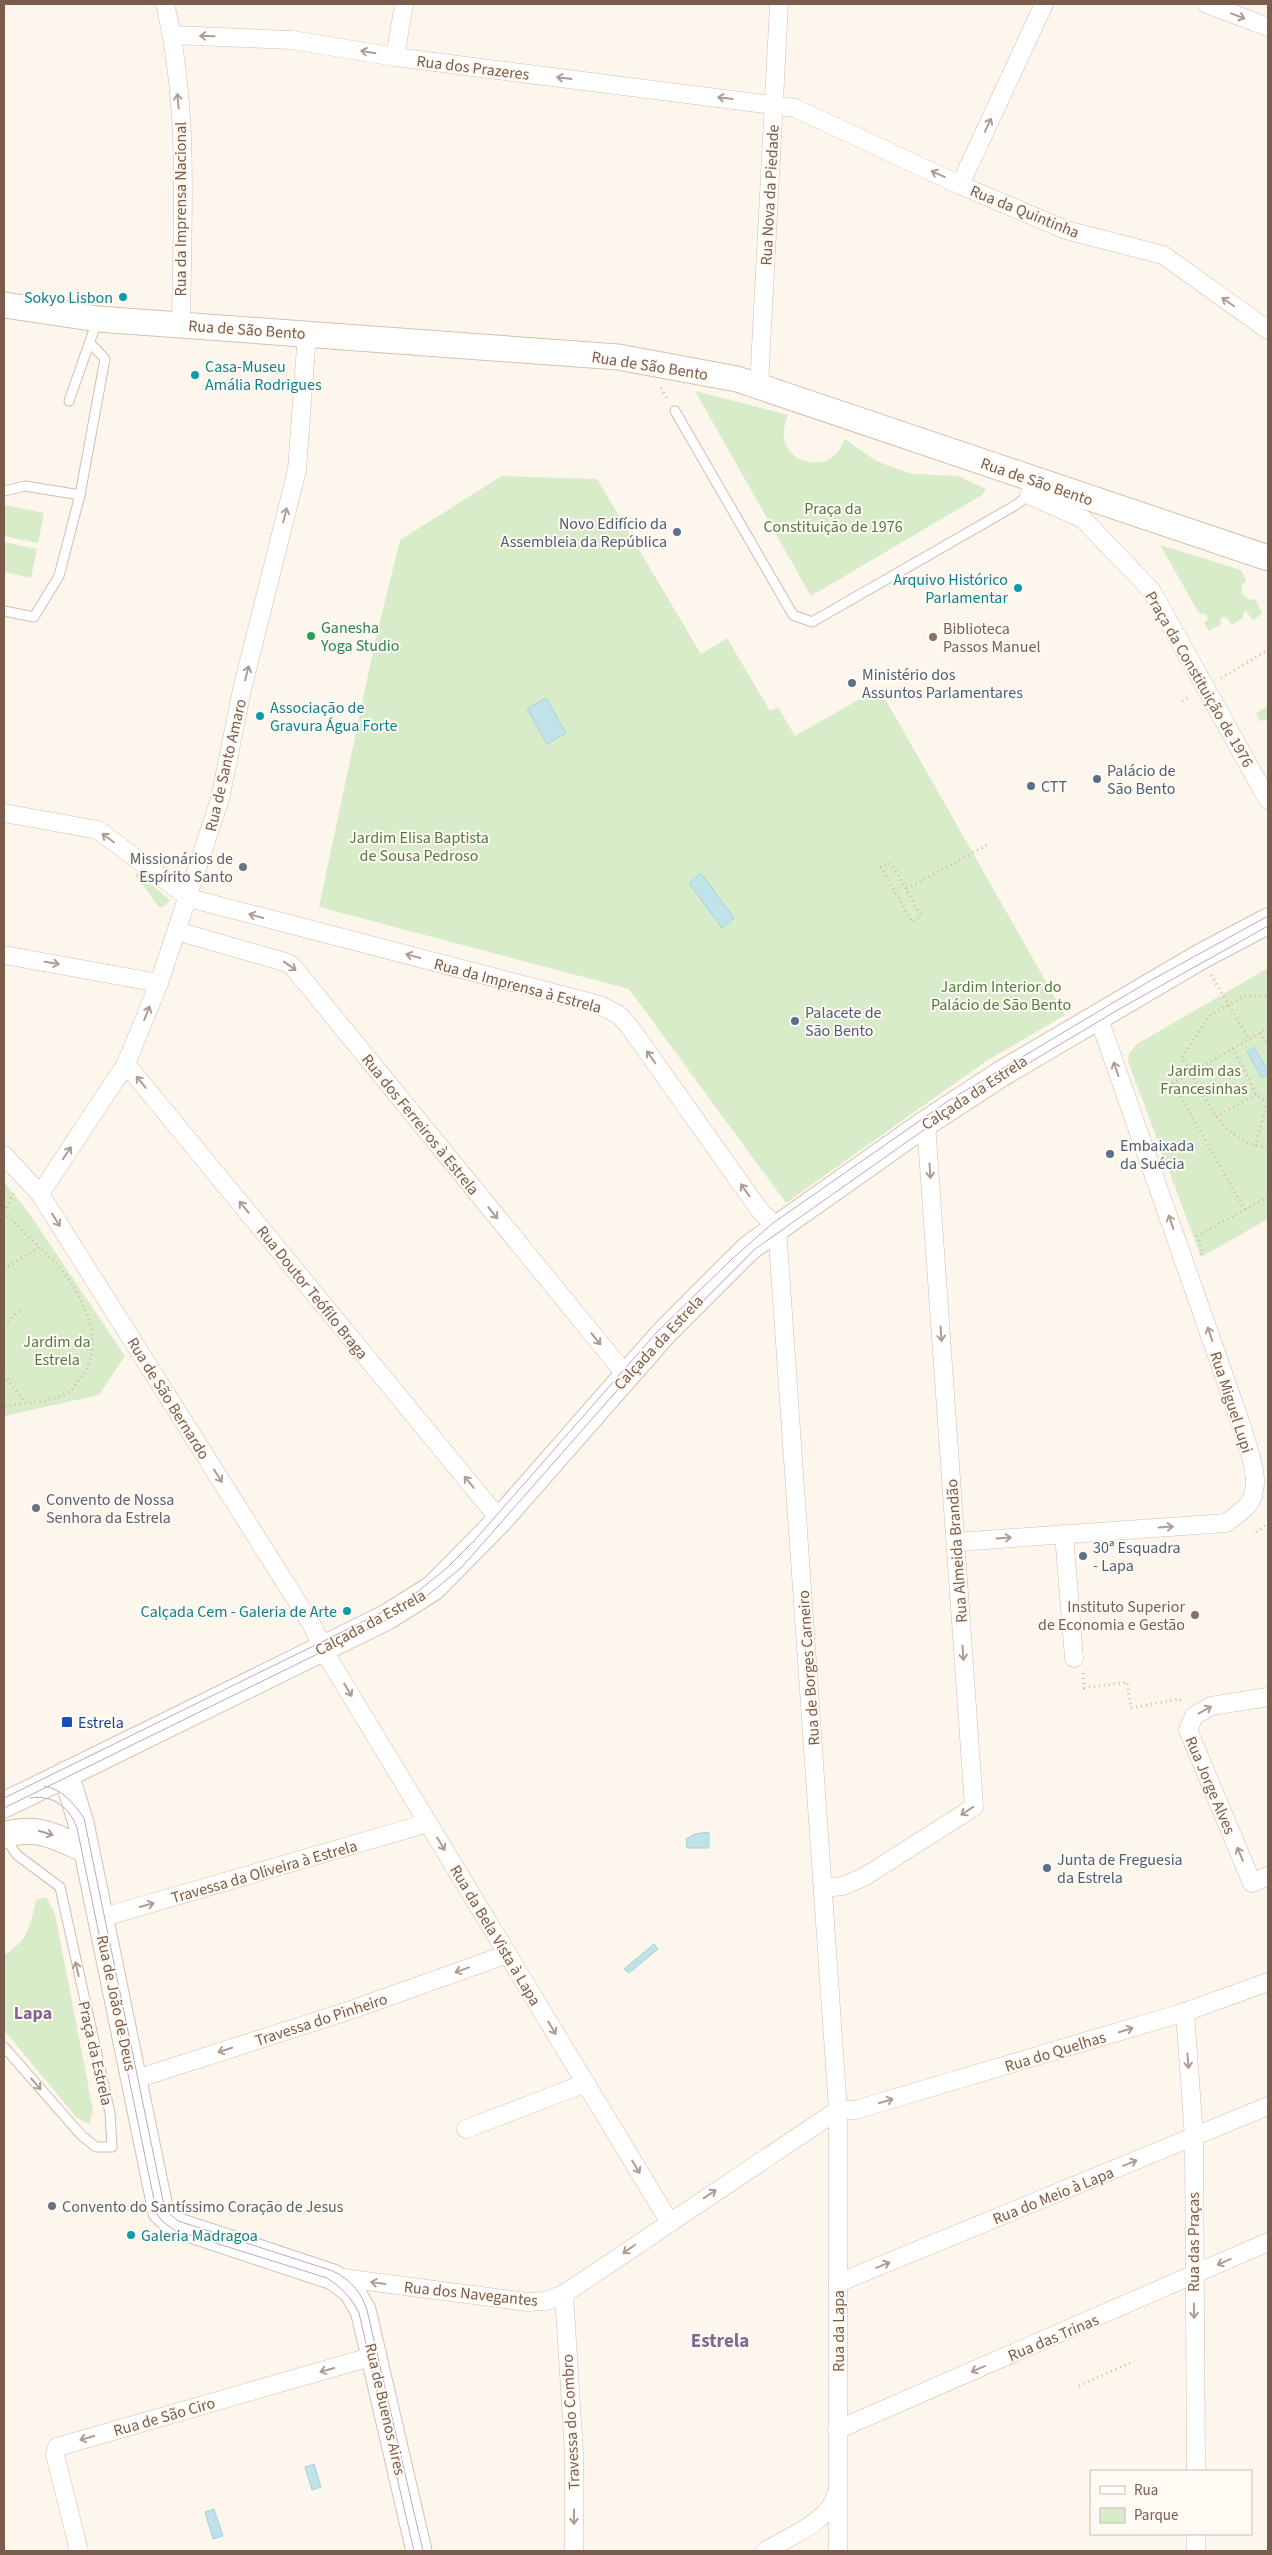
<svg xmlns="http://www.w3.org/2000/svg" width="1272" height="2555" viewBox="0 0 1272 2555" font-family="'Source Sans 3',sans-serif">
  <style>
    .green { fill: #d8ecc9 }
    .water { fill: #bfe3e8; stroke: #a5d3da }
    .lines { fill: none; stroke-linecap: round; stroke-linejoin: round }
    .lane-casing { stroke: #d1beb0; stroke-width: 11 }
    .street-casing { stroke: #d1beb0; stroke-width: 19 }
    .secondary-casing { stroke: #d6c0b0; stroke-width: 27 }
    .path { stroke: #d9b8a5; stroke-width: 3; stroke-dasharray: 1 4; stroke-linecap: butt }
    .lane { stroke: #fff; stroke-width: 9 }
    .street { stroke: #fff; stroke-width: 18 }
    .secondary { stroke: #fff; stroke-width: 25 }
    .tram { stroke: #b9a8c9; stroke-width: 1 }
    .oneway { stroke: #af9d94 }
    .culture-dot { fill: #0f9aa8; stroke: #fffaf3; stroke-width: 2 }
    .service-dot { fill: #5c6f8a; stroke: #fffaf3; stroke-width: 2 }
    .leisure-dot { fill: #2e9e5b; stroke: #fffaf3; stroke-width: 2 }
    .education-dot { fill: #8d6e63; stroke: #fffaf3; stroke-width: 2 }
    .worship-dot { fill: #6b7280; stroke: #fffaf3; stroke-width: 2 }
    .transit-dot { fill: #1a4fb4; stroke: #fffaf3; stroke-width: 2 }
    .labels { text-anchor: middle; stroke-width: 4; stroke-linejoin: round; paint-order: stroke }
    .street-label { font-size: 16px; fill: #7a5c4d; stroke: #fffaf3 }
    .culture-label { font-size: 16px; fill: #0d838f; stroke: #fffaf3; text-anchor: end }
    .park-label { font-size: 16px; fill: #537a41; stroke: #fffaf3 }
    .service-label { font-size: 16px; fill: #4e5e75; stroke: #fffaf3; text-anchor: start }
    .leisure-label { font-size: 16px; fill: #27864d; stroke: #fffaf3; text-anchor: start }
    .education-label { font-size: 16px; fill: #785e54; stroke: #fffaf3; text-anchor: start }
    .worship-label { font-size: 16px; fill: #5b616d; stroke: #fffaf3; text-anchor: start }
    .transit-label { font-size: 16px; fill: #164399; stroke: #fffaf3; text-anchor: start }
    .neighbourhood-label { font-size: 18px; font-weight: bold; fill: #846695; stroke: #fffaf3 }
    .quarter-label { font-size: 19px; font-weight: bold; fill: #846695; stroke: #fffaf3 }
  </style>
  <rect width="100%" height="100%" fill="#fdf6ec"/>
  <g class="green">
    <path d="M695,391l93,24c-3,8 -5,15 -4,23 4,24 37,33 53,15 3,-3 5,-10 8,-14l31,22 36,13 46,2 28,13 -4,6 -171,101z"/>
    <polygon points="502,476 597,479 701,654 727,638 770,711 778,707 795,736 879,688 1065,1015 985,1062 786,1203 629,989 319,907 375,642 400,540"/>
    <polygon points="4,505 44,513 38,543 4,536"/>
    <polygon points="4,542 37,549 31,578 4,572"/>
    <polygon points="1160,545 1241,570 1246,580 1242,586 1242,594 1248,599 1256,600 1262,614 1253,620 1246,611 1243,614 1243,618 1231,625 1227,618 1223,617 1220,620 1221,624 1209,631 1204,623 1208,619 1206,614 1199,613"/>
    <polygon points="1268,706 1268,723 1265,720 1260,721 1256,713"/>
    <polygon points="137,873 170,900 165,906 159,907 135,875"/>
    <polygon points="1268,968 1268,1219 1201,1257 1128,1061 1129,1054 1137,1044"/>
    <polygon points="4,1182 29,1213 125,1356 99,1395 4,1416"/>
    <path d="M46,1897l9,17 38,196 -4,14 -12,-6 -73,-88v-75c25,-15 26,-29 32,-55z"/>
  </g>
  <g class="water">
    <polygon points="546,698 566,733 547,744 527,709"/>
    <polygon points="701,873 734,918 722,928 689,883"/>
    <polygon points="1254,1047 1268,1071 1268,1074 1262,1078 1247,1052"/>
    <polygon points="709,1832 709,1848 687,1848 686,1839 695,1834"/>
    <polygon points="654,1944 658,1949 629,1973 624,1969"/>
    <polygon points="314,2464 321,2487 312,2490 305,2467"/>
    <polygon points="214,2509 223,2536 213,2539 205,2512"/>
  </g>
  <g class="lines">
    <g class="lane-casing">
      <g id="lane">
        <polyline points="69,401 97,321"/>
        <polyline points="675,411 793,615 812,622 1016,505 1031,493"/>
        <polyline points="4,491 25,486 80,495"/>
        <polyline points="4,611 34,617 59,576 80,495 105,359 90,343"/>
        <polyline points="4,2047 82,2136 96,2147 112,2147 110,2113 60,1887 17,1855 5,1838"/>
      </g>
    </g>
    <g class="street-casing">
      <g id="street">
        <path d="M165,4c25,104 17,215 16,321"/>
        <polyline points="1207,4 1268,27"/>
        <polyline points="173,35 292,40 395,57 795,108 960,185 1066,230 1163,255 1268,330"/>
        <polyline points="395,57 404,4"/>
        <polyline points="960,185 1044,4"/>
        <polyline points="759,386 779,4"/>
        <polyline points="1029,495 1083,519 1151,590 1268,800"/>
        <polyline points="4,813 98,830 189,898 600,1005 619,1015 629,1026 761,1212 777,1227 838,2110 838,2551"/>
        <polyline points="177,931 288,963 293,967 626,1375"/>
        <polyline points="4,955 159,983"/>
        <polyline points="126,1064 500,1520"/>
        <polyline points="4,1155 40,1194 312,1625 324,1651 669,2221"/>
        <polyline points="40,1194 126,1064 159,983 220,799 243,685 297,470 307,333"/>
        <polyline points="1064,1534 1074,1658"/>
        <path d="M956,1542l270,-19c7,-5 15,-11 21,-17 18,-20 1,-56 -5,-79l-144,-411"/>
        <polyline points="1268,1697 1211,1706 1194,1716 1188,1730 1252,1883 1268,1876"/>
        <polyline points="823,1888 843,1886 864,1877 974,1807 926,1123"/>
        <polyline points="100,1918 428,1823"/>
        <polyline points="1185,2012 1194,2137 1196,2471"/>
        <polyline points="133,2080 351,2010 508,1954"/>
        <polyline points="838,2110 855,2110 1185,2012 1268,1982"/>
        <polyline points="466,2129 586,2083"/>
        <polyline points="335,2277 527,2302 546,2301 564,2294 838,2110"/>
        <polyline points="838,2283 1268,2106"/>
        <polyline points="564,2294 574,2453 574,2551"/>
        <polyline points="837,2430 1268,2242"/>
        <polyline points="1196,2534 1196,2551"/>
        <polyline points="79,2551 55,2455 57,2447 374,2356"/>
        <path d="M765,2551c20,-12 67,-31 71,-57"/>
      </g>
    </g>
    <g class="secondary-casing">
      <g id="secondary">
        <polyline points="4,305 98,319 618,357 737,379 1268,558"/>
        <polyline points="66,1774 81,1823 161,2212 176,2225 333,2277 351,2290 363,2310 419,2551"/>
        <polyline points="4,1805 387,1617 433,1588 500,1520 664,1333 749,1248 926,1123 1001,1074 1200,957 1268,921"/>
        <path d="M4,1835c34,-10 51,2 82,15"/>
      </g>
    </g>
    <g class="path">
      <polyline points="661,388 668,400"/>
      <polyline points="1221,678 1268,650"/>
      <polyline points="1182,701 1190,697"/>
      <polyline points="906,889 892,865 888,863 881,867 912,922 919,918 920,914 906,889 989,844"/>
      <polyline points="1211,975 1249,1039"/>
      <path d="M1268,1028l-77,45c18,33 34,71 77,74"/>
      <polyline points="1260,1033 1268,1045"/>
      <polyline points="1233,1048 1256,1094 1268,1103"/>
      <polyline points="1216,1117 1256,1094"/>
      <polyline points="1255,1146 1267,1103"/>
      <polyline points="1245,1210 1173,1083 1191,1073 1182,1057 1209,1016 1244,996 1268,995"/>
      <polyline points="4,1212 39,1247"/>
      <polyline points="4,1212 14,1193"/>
      <polyline points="1201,1254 1203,1253 1197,1236 1268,1197"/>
      <path d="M4,1269l35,-22c34,29 74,90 41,132 -3,4 -6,9 -10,12 -18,12 -45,12 -66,15"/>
      <polyline points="4,1325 20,1311"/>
      <polyline points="4,1375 25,1403"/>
      <polyline points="1256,1532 1268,1523"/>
      <polyline points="1083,1673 1084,1688 1127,1682 1131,1708 1179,1699 1183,1703"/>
      <polyline points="1079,2386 1134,2361"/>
    </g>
    <use href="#lane" class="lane"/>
    <use href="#street" class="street"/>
    <use href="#secondary" class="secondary"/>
    <g class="tram">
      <path d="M44,1786c19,3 30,18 40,32l81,392 13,11 155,50c18,9 28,21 34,39l56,241"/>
      <polyline points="4,1798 407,1600 448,1567 474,1541 656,1333 733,1258 773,1223 948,1101 1148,982 1268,916"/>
      <path d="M30,1798c23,-4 40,10 47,30l80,386 5,7 12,9 153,48c15,10 24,19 32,35l55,238"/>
      <polyline points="4,1808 401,1613 423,1599 461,1568 643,1361 755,1249 962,1103 1121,1008 1268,926"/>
    </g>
  </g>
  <defs><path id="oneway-shaft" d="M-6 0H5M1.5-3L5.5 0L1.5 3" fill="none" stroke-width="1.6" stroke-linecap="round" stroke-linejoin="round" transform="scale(1.25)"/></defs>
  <g class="oneway">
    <use href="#oneway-shaft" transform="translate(1238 16) rotate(21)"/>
    <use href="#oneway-shaft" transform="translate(207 36) rotate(-178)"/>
    <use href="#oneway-shaft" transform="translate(368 52) rotate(-171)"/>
    <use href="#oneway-shaft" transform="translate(564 78) rotate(-173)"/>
    <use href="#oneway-shaft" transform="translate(725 98) rotate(-173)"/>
    <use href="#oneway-shaft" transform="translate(178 101) rotate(-95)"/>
    <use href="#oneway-shaft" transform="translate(988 125) rotate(-65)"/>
    <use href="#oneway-shaft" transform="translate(938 174) rotate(-155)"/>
    <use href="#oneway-shaft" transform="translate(1228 302) rotate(-145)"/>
    <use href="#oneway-shaft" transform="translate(285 515) rotate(-76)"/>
    <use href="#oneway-shaft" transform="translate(247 673) rotate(-76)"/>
    <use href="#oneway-shaft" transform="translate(108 838) rotate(-143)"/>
    <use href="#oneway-shaft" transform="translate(256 916) rotate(-165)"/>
    <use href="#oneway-shaft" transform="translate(413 956) rotate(-165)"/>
    <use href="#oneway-shaft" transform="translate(52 963) rotate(10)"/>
    <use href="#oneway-shaft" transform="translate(290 966) rotate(36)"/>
    <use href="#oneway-shaft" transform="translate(147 1013) rotate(-68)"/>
    <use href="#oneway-shaft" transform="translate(651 1057) rotate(-125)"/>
    <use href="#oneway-shaft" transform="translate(1116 1069) rotate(-109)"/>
    <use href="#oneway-shaft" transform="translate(141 1082) rotate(-129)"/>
    <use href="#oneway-shaft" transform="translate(67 1153) rotate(-56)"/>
    <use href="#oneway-shaft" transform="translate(930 1171) rotate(86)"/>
    <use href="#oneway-shaft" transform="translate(745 1190) rotate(-125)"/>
    <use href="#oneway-shaft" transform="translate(244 1207) rotate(-129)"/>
    <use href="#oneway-shaft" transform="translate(493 1213) rotate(51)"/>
    <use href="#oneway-shaft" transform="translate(56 1220) rotate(58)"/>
    <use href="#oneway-shaft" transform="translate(1171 1222) rotate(-109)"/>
    <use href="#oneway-shaft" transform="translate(941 1334) rotate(86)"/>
    <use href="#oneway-shaft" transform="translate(1210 1334) rotate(-109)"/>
    <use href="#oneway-shaft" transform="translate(596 1339) rotate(51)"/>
    <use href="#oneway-shaft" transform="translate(218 1476) rotate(58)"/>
    <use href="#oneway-shaft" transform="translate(469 1482) rotate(-129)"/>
    <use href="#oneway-shaft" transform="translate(1166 1527) rotate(-4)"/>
    <use href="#oneway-shaft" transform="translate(1004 1538) rotate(-4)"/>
    <use href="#oneway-shaft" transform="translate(963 1653) rotate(86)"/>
    <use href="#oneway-shaft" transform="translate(348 1690) rotate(59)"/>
    <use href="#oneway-shaft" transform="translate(1205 1710) rotate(-29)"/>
    <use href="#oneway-shaft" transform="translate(967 1811) rotate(146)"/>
    <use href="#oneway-shaft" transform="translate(46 1833) rotate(18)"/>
    <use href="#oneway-shaft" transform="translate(441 1844) rotate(59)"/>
    <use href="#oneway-shaft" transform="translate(1240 1854) rotate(-113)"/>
    <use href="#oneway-shaft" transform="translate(147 1905) rotate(-16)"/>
    <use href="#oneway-shaft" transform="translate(77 1969) rotate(-103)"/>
    <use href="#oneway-shaft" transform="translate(462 1970) rotate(160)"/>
    <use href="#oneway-shaft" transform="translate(552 2028) rotate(59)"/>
    <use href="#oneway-shaft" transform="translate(1126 2030) rotate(-17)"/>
    <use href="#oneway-shaft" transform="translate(225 2050) rotate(162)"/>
    <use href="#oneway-shaft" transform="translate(1188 2061) rotate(86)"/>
    <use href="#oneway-shaft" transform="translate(36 2084) rotate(49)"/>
    <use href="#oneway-shaft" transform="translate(886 2101) rotate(-17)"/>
    <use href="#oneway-shaft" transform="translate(1130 2163) rotate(-22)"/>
    <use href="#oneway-shaft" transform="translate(636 2167) rotate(59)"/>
    <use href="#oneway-shaft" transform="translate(710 2194) rotate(-33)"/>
    <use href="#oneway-shaft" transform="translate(629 2249) rotate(145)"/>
    <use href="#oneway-shaft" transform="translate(1224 2262) rotate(156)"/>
    <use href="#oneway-shaft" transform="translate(883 2265) rotate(-22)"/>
    <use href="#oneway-shaft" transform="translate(378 2283) rotate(-172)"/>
    <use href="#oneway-shaft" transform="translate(1194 2311) rotate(89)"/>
    <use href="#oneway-shaft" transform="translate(978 2369) rotate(157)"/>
    <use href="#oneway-shaft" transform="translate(327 2370) rotate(164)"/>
    <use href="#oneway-shaft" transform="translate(87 2438) rotate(164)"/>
    <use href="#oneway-shaft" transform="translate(574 2517) rotate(90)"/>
  </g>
  <g class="culture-dot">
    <circle cx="123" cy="297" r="5"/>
    <circle cx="195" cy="375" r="5"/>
    <circle cx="1018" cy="588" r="5"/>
    <circle cx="260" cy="716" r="5"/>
    <circle cx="347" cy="1611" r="5"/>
    <circle cx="131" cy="2235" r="5"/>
  </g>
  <g class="service-dot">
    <circle cx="677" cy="532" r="5"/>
    <circle cx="852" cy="683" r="5"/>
    <circle cx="1097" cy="779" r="5"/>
    <circle cx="1031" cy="786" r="5"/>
    <circle cx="795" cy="1021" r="5"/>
    <circle cx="1110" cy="1154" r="5"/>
    <circle cx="1083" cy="1556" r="5"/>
    <circle cx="1047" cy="1868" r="5"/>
  </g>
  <circle class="leisure-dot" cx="311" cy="636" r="5"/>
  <g class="education-dot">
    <circle cx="933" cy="637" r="5"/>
    <circle cx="1195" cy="1615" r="5"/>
  </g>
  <g class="worship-dot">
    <circle cx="243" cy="867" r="5"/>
    <circle cx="36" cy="1508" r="5"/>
    <circle cx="52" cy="2206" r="5"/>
  </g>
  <rect class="transit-dot" x="61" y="1716" width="12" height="12" rx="2.5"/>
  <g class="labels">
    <g class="street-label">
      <text transform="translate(473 67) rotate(7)" y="6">Rua dos Prazeres</text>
      <text transform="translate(769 195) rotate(-87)" y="6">Rua Nova da Piedade</text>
      <text transform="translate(180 209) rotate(-90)" y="6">Rua da Imprensa Nacional</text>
      <text transform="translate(1025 211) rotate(22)" y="6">Rua da Quintinha</text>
      <text transform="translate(247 329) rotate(4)" y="6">Rua de São Bento</text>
      <text transform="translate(650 365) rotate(9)" y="6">Rua de São Bento</text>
      <text transform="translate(1037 481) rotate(19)" y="6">Rua de São Bento</text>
      <text transform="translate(1200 679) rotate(60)" y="6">Praça da Constituição de 1976</text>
      <text transform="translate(225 765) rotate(-77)" y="6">Rua de Santo Amaro</text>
      <text transform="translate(518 985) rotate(15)" y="6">Rua da Imprensa à Estrela</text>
      <text transform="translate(974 1092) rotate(-33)" y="6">Calçada da Estrela</text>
      <text transform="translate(421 1124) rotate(51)" y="6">Rua dos Ferreiros à Estrela</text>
      <text transform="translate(313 1292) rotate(51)" y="6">Rua Doutor Teófilo Braga</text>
      <text transform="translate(658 1342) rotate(-47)" y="6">Calçada da Estrela</text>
      <text transform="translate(169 1398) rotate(58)" y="6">Rua de São Bernardo</text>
      <text transform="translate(1232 1402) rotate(72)" y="6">Rua Miguel Lupi</text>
      <text transform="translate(956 1551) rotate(-94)" y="6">Rua Almeida Brandão</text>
      <text transform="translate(370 1622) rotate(-28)" y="6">Calçada da Estrela</text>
      <text transform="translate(808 1668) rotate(-94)" y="6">Rua de Borges Carneiro</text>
      <text transform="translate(1211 1785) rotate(67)" y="6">Rua Jorge Alves</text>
      <text transform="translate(264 1871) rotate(-16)" y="6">Travessa da Oliveira à Estrela</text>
      <text transform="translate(496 1935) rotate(59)" y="6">Rua da Bela Vista à Lapa</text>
      <text transform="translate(117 2003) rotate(78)" y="6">Rua de João de Deus</text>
      <text transform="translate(321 2019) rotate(-18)" y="6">Travessa do Pinheiro</text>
      <text transform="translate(1055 2051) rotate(-17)" y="6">Rua do Quelhas</text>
      <text transform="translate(96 2053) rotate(77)" y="6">Praça da Estrela</text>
      <text transform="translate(1053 2195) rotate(-22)" y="6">Rua do Meio à Lapa</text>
      <text transform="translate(1193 2242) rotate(-90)" y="6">Rua das Praças</text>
      <text transform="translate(471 2293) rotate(6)" y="6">Rua dos Navegantes</text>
      <text transform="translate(838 2331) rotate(-90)" y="6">Rua da Lapa</text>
      <text transform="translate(1053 2337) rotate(-23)" y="6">Rua das Trinas</text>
      <text transform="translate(386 2409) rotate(77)" y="6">Rua de Buenos Aires</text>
      <text transform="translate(164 2416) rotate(-16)" y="6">Rua de São Ciro</text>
      <text transform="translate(570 2422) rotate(-93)" y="6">Travessa do Combro</text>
    </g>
    <g class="culture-label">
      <text x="113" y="303">Sokyo Lisbon</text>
      <text x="205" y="372" text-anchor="start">Casa-Museu<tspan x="205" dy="18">Amália Rodrigues</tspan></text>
      <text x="1008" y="585">Arquivo Histórico<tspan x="1008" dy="18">Parlamentar</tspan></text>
      <text x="270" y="713" text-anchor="start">Associação de<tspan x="270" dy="18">Gravura Água Forte</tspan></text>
      <text x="337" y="1617">Calçada Cem - Galeria de Arte</text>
      <text x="141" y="2241" text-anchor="start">Galeria Madragoa</text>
    </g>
    <g class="park-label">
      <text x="833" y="514">Praça da<tspan x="833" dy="18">Constituição de 1976</tspan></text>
      <text x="419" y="843">Jardim Elisa Baptista<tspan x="419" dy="18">de Sousa Pedroso</tspan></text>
      <text x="1001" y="992">Jardim Interior do<tspan x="1001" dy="18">Palácio de São Bento</tspan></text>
      <text x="1204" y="1076">Jardim das<tspan x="1204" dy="18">Francesinhas</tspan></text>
      <text x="57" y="1347">Jardim da<tspan x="57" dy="18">Estrela</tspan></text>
    </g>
    <g class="service-label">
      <text x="667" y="529" text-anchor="end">Novo Edifício da<tspan x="667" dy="18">Assembleia da República</tspan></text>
      <text x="862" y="680">Ministério dos<tspan x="862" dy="18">Assuntos Parlamentares</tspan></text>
      <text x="1107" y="776">Palácio de<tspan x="1107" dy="18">São Bento</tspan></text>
      <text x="1041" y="792">CTT</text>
      <text x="805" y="1018">Palacete de<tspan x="805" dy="18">São Bento</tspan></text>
      <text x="1120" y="1151">Embaixada<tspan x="1120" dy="18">da Suécia</tspan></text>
      <text x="1093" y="1553">30ª Esquadra<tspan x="1093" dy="18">- Lapa</tspan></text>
      <text x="1057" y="1865">Junta de Freguesia<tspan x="1057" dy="18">da Estrela</tspan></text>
    </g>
    <g class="leisure-label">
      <text x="321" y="633">Ganesha<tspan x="321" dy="18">Yoga Studio</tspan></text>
    </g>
    <g class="education-label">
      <text x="943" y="634">Biblioteca<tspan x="943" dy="18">Passos Manuel</tspan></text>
      <text x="1185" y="1612" text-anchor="end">Instituto Superior<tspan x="1185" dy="18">de Economia e Gestão</tspan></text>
    </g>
    <g class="worship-label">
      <text x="233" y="864" text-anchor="end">Missionários de<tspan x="233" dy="18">Espírito Santo</tspan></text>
      <text x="46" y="1505">Convento de Nossa<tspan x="46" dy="18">Senhora da Estrela</tspan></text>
      <text x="62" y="2212">Convento do Santíssimo Coração de Jesus</text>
    </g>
    <g class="transit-label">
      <text x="78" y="1728">Estrela</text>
    </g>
    <g class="neighbourhood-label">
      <text x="33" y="2019">Lapa</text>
    </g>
    <g class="quarter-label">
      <text x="720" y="2347">Estrela</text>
    </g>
  </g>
  <rect width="1272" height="2555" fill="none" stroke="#7a5c4d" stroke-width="10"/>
  <rect x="1090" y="2470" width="162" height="65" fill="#fffaf3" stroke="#cabbb1"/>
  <rect x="1100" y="2486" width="25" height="8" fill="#ffffff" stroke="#cabbb1"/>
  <text x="1134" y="2495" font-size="15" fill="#7a5c4d">Rua</text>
  <rect x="1100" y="2508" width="25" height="15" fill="#d8ecc9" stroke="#cabbb1"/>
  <text x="1134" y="2520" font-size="15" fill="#7a5c4d">Parque</text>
</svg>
